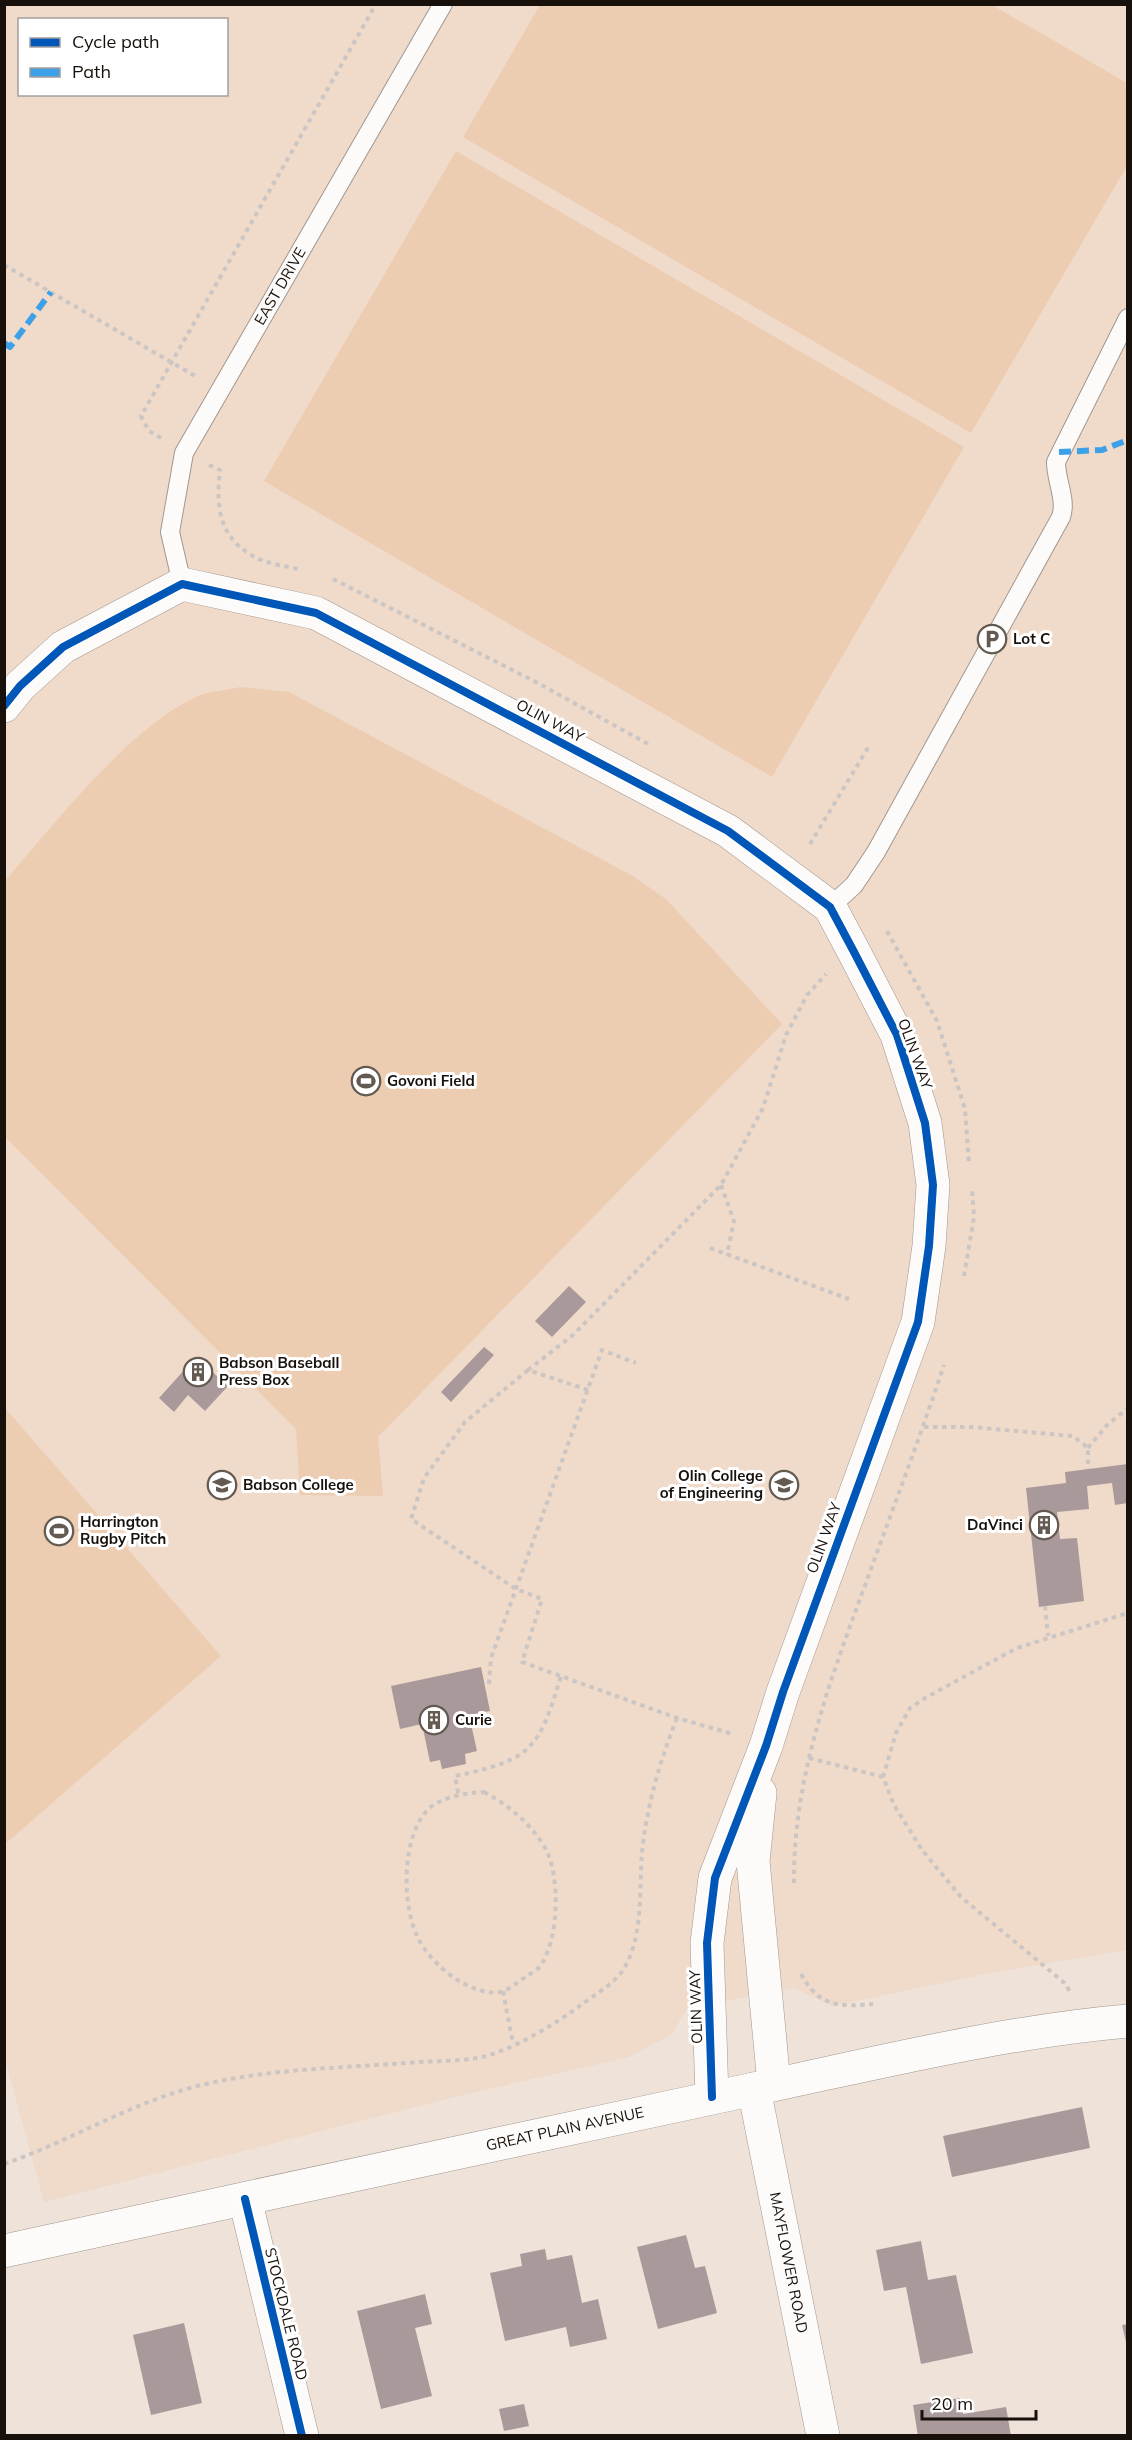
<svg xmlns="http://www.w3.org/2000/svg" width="1132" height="2440" viewBox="0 0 1132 2440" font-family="Mulish,sans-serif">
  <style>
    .built { fill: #f0dac9; fill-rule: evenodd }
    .green { fill: #edcdb2 }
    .building { fill: #a9999b }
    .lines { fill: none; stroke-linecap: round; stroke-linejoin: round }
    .lane-casing { stroke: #a19790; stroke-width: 20 }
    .street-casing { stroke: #a19790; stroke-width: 34 }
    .primary-casing { stroke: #a19790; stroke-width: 34 }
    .path { stroke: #cbc6c3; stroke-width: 4; stroke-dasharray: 4.5 4.5; stroke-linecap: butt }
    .lane { stroke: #fdfbf9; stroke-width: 18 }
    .street { stroke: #fdfbf9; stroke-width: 33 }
    .primary { stroke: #fdfbf9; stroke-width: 33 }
    .quiet { stroke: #3da1e9; stroke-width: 6; stroke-dasharray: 12 6; stroke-linecap: butt }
    .cycleway-casing { stroke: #fff; stroke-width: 11 }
    .cycleway { stroke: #0057b8; stroke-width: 8 }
    .labels { text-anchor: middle; stroke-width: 6; stroke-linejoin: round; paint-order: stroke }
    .street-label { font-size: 15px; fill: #18100a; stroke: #fff }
    .poi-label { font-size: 15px; font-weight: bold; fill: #18100a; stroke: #fff; text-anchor: start }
  </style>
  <rect width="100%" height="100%" fill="#efe2d8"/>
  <path class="built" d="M4,5h1123v1945l-142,24 -153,32 -37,-18 -108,20 -15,26 -43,23 -171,39 -414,106 -40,-146zM20,20h206v74h-206z"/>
  <g class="green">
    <polygon points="540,5 992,5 1127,83 1127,166 971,433 463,137"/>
    <polygon points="456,151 964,447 772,777 264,481"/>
    <path d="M241,687l48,5 344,184 33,23 116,125 -404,413 5,59 -83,-1 -4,-66 -291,-292v-256c49,-56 123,-153 191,-184 13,-6 31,-7 45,-10z"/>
    <polygon points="4,1407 221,1656 5,1844 4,1844"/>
  </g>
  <g class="building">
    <polygon points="569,1286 586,1302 552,1337 535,1321"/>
    <polygon points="484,1347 494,1355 451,1402 441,1392"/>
    <polygon points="196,1357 228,1386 205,1411 188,1395 174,1412 159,1398"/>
    <polygon points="1128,1464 1128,1503 1115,1505 1112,1483 1087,1486 1089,1509 1057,1512 1060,1539 1077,1538 1084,1601 1039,1607 1026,1488 1066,1483 1065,1472"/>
    <polygon points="481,1667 490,1711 469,1715 477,1751 465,1754 466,1764 442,1769 440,1760 430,1762 422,1724 400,1729 391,1686"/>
    <polygon points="1082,2107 1090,2148 952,2177 943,2136"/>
    <polygon points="686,2235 695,2268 705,2266 717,2313 658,2329 637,2247"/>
    <polygon points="921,2241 928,2280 956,2275 973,2353 921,2364 906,2287 884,2291 876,2250"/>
    <polygon points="545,2249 547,2260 572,2255 582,2303 598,2299 607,2339 570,2347 566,2327 505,2341 490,2273 522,2266 520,2254"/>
    <polygon points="425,2294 432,2324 415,2328 432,2396 381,2409 357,2311"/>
    <polygon points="184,2323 202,2403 151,2415 133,2335"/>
    <polygon points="1128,2324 1128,2346 1127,2346 1122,2325"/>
    <polygon points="960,2398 963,2414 1006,2407 1011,2436 918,2436 913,2405"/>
    <polygon points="524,2404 529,2426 504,2431 499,2409"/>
  </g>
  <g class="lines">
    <g class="lane-casing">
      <g id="lane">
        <path id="s1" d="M182,584l-12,-52 14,-79 259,-449"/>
        <path d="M830,907l24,-22 22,-33 185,-335c6,-17 -5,-36 -5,-55l72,-144"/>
      </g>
    </g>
    <g class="street-casing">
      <g id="street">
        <polyline points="4,706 20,686 63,647 182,584 316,613 728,831 830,907 854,952 897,1035 925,1123 933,1185 929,1246 918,1322 783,1692 766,1746 715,1878 707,1943 712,2097"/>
        <polyline points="760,1793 753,1861 774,2084"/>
        <path id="s2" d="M754,2089l69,347"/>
        <polyline points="245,2199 302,2436"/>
      </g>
    </g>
    <g class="primary-casing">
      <g id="primary">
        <path id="s3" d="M4,2251c250,-54 499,-110 750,-162 124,-26 247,-57 374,-68"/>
      </g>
    </g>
    <g class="path">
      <polyline points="4,265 195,376"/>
      <polyline points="161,438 149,431 141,416 376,4"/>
      <path d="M209,465l11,5c-4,36 -2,66 33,86 13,8 34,10 49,14"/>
      <polyline points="333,579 534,681 650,745"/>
      <polyline points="810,844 869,746"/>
      <polyline points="887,931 937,1021 965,1109 969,1163"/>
      <polyline points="721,1185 734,1221 727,1255"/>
      <polyline points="710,1248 849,1299"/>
      <polyline points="964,1276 974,1217 972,1189"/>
      <polyline points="528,1370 465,1422 424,1478 411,1519 516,1589 542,1599 522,1662 677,1718 733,1734"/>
      <polyline points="588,1390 528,1370 573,1335 721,1185 763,1108 786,1035 807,995 826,974"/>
      <polyline points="924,1427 971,1427 1073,1436 1088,1448 1088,1469"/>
      <polyline points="1088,1448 1107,1425 1128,1408"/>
      <polyline points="1045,1606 1048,1636"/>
      <polyline points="489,1684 491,1658 602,1350 636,1363"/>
      <polyline points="809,1758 883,1777"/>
      <path d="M484,1792c24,13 45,30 60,54 17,28 15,92 -3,119 -3,5 -10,8 -14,11 -7,4 -16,12 -23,15 -32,9 -75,-28 -87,-55 -15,-33 -15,-95 8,-123 12,-16 41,-20 59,-21z"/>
      <path d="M458,1793l-3,-17c77,-16 84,-27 106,-100"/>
      <path d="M794,1883c-1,-103 35,-200 70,-295 27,-74 55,-148 80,-223"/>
      <path d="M801,1974c18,33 38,33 72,30"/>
      <polyline points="503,1991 513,2044"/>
      <polyline points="1069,1991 1067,1985 961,1897 922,1850 894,1805 883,1777 896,1733 910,1708 925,1698 1017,1648 1128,1613"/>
      <path d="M4,2164c69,-24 131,-64 202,-80 69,-16 142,-16 212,-22 20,-1 41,-1 60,-4 33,-7 76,-33 103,-53 13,-10 33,-21 42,-35 21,-34 16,-80 19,-118 5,-47 18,-91 35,-134"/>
    </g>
    <use href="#lane" class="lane"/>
    <use href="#street" class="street"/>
    <use href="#primary" class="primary"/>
    <g class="quiet">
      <polyline points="4,343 10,347 51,292"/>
      <polyline points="1059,452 1102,450 1128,440"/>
    </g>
    <g class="cycleway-casing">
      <g id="cycleway">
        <polyline points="4,706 20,686 63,647 182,584 316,613 728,831 830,907 854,952 897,1035 925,1123 933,1185 929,1246 918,1322 783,1692 766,1746 715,1878 707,1943 712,2097"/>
        <polyline points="245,2199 302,2436"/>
      </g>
    </g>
    <use href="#cycleway" class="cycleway"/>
  </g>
  <defs>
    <g id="parking-ring" transform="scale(1.5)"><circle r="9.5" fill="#fff" stroke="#635a52" stroke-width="1.5"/><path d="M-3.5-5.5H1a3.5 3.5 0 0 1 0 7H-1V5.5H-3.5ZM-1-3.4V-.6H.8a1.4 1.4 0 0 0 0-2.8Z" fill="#635a52"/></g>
    <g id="stadium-ring" transform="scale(1.5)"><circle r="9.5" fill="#fff" stroke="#635a52" stroke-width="1.5"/><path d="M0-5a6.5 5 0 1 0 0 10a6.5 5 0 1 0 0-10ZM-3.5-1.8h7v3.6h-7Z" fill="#635a52"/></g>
    <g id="building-ring" transform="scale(1.5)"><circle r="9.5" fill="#fff" stroke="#635a52" stroke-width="1.5"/><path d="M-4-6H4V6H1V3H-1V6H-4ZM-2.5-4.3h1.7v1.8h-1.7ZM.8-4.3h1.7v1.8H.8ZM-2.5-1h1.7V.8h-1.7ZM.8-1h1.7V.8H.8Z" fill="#635a52"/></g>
    <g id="university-ring" transform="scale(1.5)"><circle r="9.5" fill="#fff" stroke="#635a52" stroke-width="1.5"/><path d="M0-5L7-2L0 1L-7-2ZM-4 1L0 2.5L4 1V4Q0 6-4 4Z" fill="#635a52"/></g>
  </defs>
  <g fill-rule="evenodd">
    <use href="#parking-ring" x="992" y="639"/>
    <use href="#stadium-ring" x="366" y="1081"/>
    <use href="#building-ring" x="198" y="1372"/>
    <use href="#university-ring" x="222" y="1485"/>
    <use href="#university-ring" x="784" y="1485"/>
    <use href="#building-ring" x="1044" y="1525"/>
    <use href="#stadium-ring" x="59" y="1531"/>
    <use href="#building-ring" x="434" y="1720"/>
  </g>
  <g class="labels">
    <g class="street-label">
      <text dy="5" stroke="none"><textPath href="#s1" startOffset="326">EAST DRIVE</textPath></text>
      <text transform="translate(550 721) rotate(28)" y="5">OLIN WAY</text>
      <text transform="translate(915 1054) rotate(70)" y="5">OLIN WAY</text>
      <text transform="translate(824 1538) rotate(-70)" y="5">OLIN WAY</text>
      <text transform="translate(696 2007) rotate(-92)" y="5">OLIN WAY</text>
      <text dy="5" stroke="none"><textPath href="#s3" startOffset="574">GREAT PLAIN AVENUE</textPath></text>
      <text dy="5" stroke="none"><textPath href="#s2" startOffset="177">MAYFLOWER ROAD</textPath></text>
      <text transform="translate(286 2314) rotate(76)" y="5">STOCKDALE ROAD</text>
    </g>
    <g class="poi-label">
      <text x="1013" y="644">Lot C</text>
      <text x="387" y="1086">Govoni Field</text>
      <text x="219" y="1368">Babson Baseball<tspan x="219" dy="17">Press Box</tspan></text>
      <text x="763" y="1481" text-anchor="end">Olin College<tspan x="763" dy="17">of Engineering</tspan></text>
      <text x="243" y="1490">Babson College</text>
      <text x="80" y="1527">Harrington<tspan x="80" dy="17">Rugby Pitch</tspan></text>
      <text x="1023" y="1530" text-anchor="end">DaVinci</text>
      <text x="455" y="1725">Curie</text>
    </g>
  </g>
  <rect width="1132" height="2440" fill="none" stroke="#18100a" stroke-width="12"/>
  <rect x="18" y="18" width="210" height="78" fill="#ffffff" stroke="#a39f9d" stroke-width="1.5"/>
  <rect x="30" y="38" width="30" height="9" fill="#0057b8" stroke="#a39f9d" stroke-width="1.5"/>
  <text x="72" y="48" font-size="18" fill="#18100a">Cycle path</text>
  <rect x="30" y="68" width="30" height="9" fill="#3da1e9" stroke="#a39f9d" stroke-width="1.5"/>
  <text x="72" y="78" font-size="18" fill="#18100a">Path</text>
  <path d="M922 2410v9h114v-9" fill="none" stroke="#18100a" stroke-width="3"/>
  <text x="931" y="2410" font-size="18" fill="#18100a" stroke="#ffffff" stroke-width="4.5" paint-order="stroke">20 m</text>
</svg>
